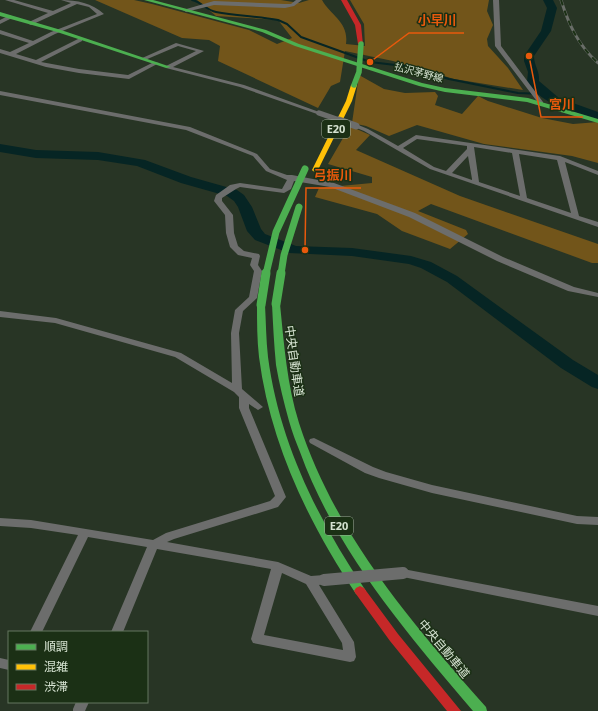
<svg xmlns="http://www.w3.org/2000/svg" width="598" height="711" viewBox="0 0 598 711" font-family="'Noto Sans','Noto Sans JP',sans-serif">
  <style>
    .forest { fill: #72551a }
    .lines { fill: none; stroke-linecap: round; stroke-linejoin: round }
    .stream { stroke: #062524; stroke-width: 2 }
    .river { fill: #062524; fill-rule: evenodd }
    .street { fill: #6c6d6c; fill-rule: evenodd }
    .fast { fill: #4caf50; fill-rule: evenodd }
    .slow { fill: #ffc107; fill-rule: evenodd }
    .jam { fill: #c62828; fill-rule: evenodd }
    .rail-casing { stroke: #696d68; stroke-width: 3 }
    .rail { stroke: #1b3015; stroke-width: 2; stroke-dasharray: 5.5; stroke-linecap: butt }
    .street-bridge-far2 { stroke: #6c6d6c; stroke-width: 5.5 }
    .street-bridge-far1 { stroke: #6c6d6c; stroke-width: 7 }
    .street-bridge { stroke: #6c6d6c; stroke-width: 12 }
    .fast-bridge-far2 { stroke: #4caf50; stroke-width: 5.5 }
    .fast-bridge-far1 { stroke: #4caf50; stroke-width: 7 }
    .fast-bridge { stroke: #4caf50; stroke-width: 9 }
    .labels { text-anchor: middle; stroke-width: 3; stroke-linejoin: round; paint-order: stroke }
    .far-street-label { font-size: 10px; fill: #d5e2d1; stroke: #1b3015 }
    .shield { fill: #1b3015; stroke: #9dad99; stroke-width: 1 }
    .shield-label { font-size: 11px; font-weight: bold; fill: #d5e2d1 }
    .street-label { font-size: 12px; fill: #d5e2d1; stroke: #1b3015 }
    .leader { fill: none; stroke: #e8590c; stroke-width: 1.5 }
    .callout-dot { fill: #e8590c; stroke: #1b3015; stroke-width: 1.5 }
    .callout-label { font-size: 13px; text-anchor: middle; font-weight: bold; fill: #e8590c; stroke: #1b3015; stroke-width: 3; stroke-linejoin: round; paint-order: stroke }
  </style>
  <rect width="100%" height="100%" fill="#283525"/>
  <g class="forest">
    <path d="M95,0h39l18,4 97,26 28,14 15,-6 -14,-18 -62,-4 -19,-16h84l18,3 10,-3h13c9,16 27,22 24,44l19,2 -1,-22 -14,-24h139l-2,11 6,14 -6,14 1,7 20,22 15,22 -69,-11 -61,-18 -48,-10 -5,31 -9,4 -13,22 -100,-47 2,-15 -11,-6 -27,-2z"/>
    <polygon points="359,75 384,89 405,93 435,92 438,96 435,105 462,114 478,96 488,101 542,118 573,124 598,122 598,163 572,156 484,144 417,125 389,136 366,126 352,123"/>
    <polygon points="350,126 370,135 356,150 460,196 598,244 598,263 592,263 431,204 418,211 466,230 468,234 450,249 402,231 377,214 315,197 319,188 372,183 372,177 328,164"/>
  </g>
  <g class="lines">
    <path class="stream" d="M192,0c10,2 14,10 24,12 21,4 42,4 62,8l9,4 14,13 69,25 34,4 45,13 69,14 26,1"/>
    <g class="river">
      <path d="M543,0h10l4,8 -6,23 -17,25c0,10 6,15 5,25l20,17 39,14v8c-26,-7 -55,-15 -71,-38l1,-10 -4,-11v-5l17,-25 6,-23z"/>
      <polygon points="0,144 36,150 98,152 145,160 191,177 237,190 244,195 252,207 261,229 265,234 296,246 352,248 411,256 431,262 457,276 573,360 598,375 598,389 592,387 561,368 447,282 421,268 409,264 352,256 289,253 255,240 247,231 238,207 234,201 227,196 181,183 137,166 98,160 36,158 0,152"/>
    </g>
    <g class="street">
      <path d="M5,0h9l39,11 18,-8 -10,-3c16,0 31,3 43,14l-49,20 -39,20 20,6 44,-22 2,1v2l-41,21 38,7 49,6 26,-13 5,1 -30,16 -50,-6 -33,-6 -46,-14v-4l10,3 19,-9 -29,-9v-4l33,11 18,-9 46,-18 -8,-7 -12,-3 -46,21 -2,-1v-2l19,-9z"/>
      <polygon points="296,0 302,0 294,6 285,8 214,5 186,12 183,10 214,1 285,4 291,4"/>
      <polygon points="493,0 499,0 501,46 543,102 543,104 539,104 495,46"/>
      <polygon points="10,15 13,17 12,18 0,24 0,20"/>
      <polygon points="176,43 204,51 173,67 244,85 322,113 317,114 240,87 166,68 166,66 196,51 178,46 145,60 140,59"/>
      <path d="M0,91l190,36 67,27 13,15 17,6h5l42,8 81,30 88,44 71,30 24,6v4l-30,-6 -71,-30 -88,-44 -79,-30 -36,-6 -3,8 -7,4 -44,-6 -4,2 -14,9v3l11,14 1,18 4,13 6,5 15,3 1,2 -2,9 4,6 -5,27 -14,13 -4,22 3,56 21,18 -5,3 -9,-6v4l37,89 -8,10 -104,32 -7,3 111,20 33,14 13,-1 4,2 2,3 -2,3 -9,2 35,57 2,15 -2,4 -4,1 -97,-19 -2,-4 20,-70 -114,-20 -34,83h-12l36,-85 -59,-10 -46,95h-12l48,-97 -47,-7 -31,-2v-8l31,2 122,20 13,-7 104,-32 5,-5 -36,-88v-11l-5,-5 -59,-35 -120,-34 -55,-6v-6l56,7 125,35 51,30 -1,-50 4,-23 14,-13 5,-26 -4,-6 2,-7 -14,-3 -8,-8 -4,-14 -1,-18 -11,-14 2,-6 14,-10 10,-2 42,6 5,-9 -21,-9 -13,-15 -67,-26 -186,-35zM282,573l24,11 36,59 1,7 -79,-15z"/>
      <path d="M356,124l12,5 30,17 18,-11 144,21 38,15v4l-33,-13 14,54 19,6v5l-168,-58 -66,-38 -10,-4 -1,-1zM417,139l50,7v3l-21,22 -12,-4 -31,-19zM474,147l38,6 8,43 -41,-14zM519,154l38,6 14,53 -44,-15zM468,156l4,23v1l-20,-7z"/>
      <polygon points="314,438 373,467 386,472 432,485 577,516 598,517 598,525 577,524 432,493 379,478 365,473 310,443 309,441 310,439"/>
      <polygon points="403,569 598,606 598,616 403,577 399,576 397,573 399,570"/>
      <polygon points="0,658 9,660 9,670 0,668"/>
      <polygon points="76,702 89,702 85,711 73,711 73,709"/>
    </g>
    <g class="fast">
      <polygon points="144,0 153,0 266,30 299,44 422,83 445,88 528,98 598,119 598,123 527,102 445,92 419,86 295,46 262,32"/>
      <polygon points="0,12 61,30 171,67 166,68 57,32 0,16"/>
      <path d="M276,301l4,3c4,40 7,81 19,119 36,111 111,198 187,284l1,4h-14c-67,-79 -137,-160 -173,-259 -4,-10 -8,-20 -11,-31 -5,-18 -10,-38 -13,-56 -2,-20 -3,-41 -4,-61z"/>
      <path d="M261,302l4,3c1,17 1,35 3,52 11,84 49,161 96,231l2,3 -2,3 -4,2 -4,-2c-48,-72 -86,-151 -97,-237 -2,-17 -2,-35 -2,-52z"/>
    </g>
    <polygon class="slow" points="354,83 357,85 352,101 318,170 315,172 313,171 312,170 346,101 351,85"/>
    <g class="jam">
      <polygon points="341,0 347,0 361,25 363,45 358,44 355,25"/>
      <polygon points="360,586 364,588 398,634 461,711 447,711 390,641 356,594 354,591 356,588"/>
    </g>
    <g class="rail-casing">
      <path id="rail" d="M561,0c8,25 17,45 37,63"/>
    </g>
    <use href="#rail" class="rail"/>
    <polyline class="street-bridge-far2" points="319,113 342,121"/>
    <polyline class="street-bridge-far1" points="339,120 356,126"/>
    <polyline class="street-bridge" points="324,580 403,573"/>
    <polyline class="fast-bridge-far2" points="354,85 359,72 361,44"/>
    <g class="fast-bridge-far1">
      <polyline points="266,274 276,232 305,169"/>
      <polyline points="281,274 284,255 299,207"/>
    </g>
    <g class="fast-bridge">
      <polyline points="276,304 281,273"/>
      <polyline points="261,305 266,273"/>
    </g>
  </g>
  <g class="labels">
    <g class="far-street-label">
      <text transform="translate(419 72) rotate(15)" y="4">払沢茅野線</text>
    </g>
    <g class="shield">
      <rect x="322" y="120" width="28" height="18" rx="3"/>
      <rect x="325" y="517" width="28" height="18" rx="3"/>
    </g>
    <g class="shield-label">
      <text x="336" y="133">E20</text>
      <text x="339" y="530">E20</text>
    </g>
    <g class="street-label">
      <text transform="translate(294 361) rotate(82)" y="4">中央自動車道</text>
      <text transform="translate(444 649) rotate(50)" y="4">中央自動車道</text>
    </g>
  </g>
  <path class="leader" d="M370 62L409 33H464M529 56L541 117H583M305 250L306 188H361"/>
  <g class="callout-dot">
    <circle cx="370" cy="62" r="4"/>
    <circle cx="529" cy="56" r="4"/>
    <circle cx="305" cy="250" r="4"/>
  </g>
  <g class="callout-label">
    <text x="437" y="25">小早川</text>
    <text x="562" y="109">宮川</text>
    <text x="333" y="180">弓振川</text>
  </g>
  <rect x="8" y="631" width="140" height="72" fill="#1b3015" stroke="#657760"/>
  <rect x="16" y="644" width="20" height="6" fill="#4caf50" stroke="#657760"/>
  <text x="44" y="651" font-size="12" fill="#d5e2d1">順調</text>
  <rect x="16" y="664" width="20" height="6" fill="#ffc107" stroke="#657760"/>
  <text x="44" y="671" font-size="12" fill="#d5e2d1">混雑</text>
  <rect x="16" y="684" width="20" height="6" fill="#c62828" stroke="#657760"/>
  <text x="44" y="691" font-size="12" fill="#d5e2d1">渋滞</text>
</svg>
